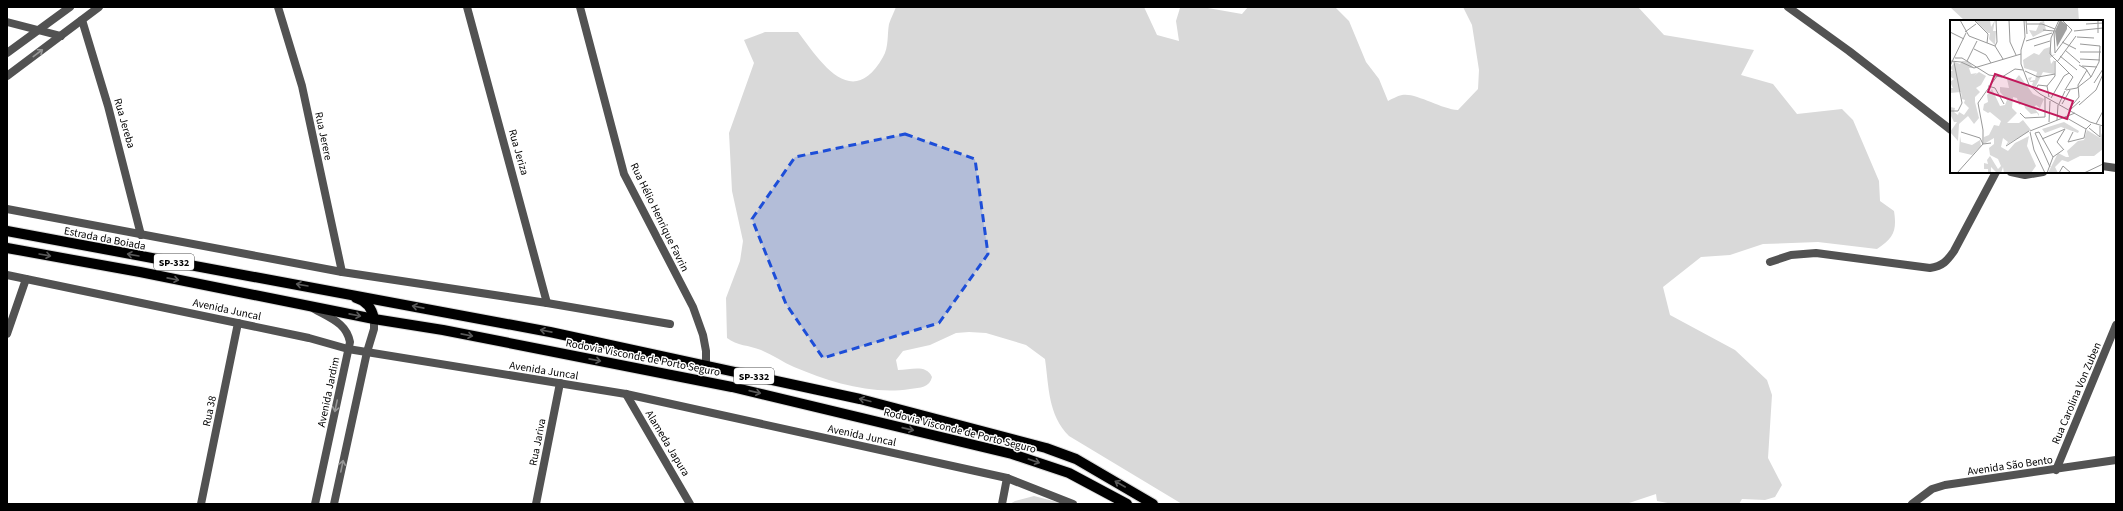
<svg xmlns="http://www.w3.org/2000/svg" width="2123" height="511" viewBox="0 0 2123 511" font-family="'Source Sans 3',sans-serif">
  <style>
    .green { fill: #d9d9d9 }
    .lines { fill: none; stroke-linecap: round; stroke-linejoin: round }
    .primary-casing { stroke: #dbdbdb; stroke-width: 12 }
    .minor { stroke: #525252; stroke-width: 8 }
    .primary { stroke: #000; stroke-width: 10 }
    .oneway { stroke: #979797 }
    .oneway2 { stroke: #595959 }
    .marked { fill: #1d4ed8; fill-opacity: 0.2; stroke: #1d4ed8; stroke-width: 3; stroke-dasharray: 8 5; stroke-linejoin: round }
    .labels { text-anchor: middle; stroke-width: 3; stroke-linejoin: round; paint-order: stroke }
    .shield { fill: #fff; stroke: #4c4c4c; stroke-width: 1 }
    .shield-label { font-size: 10px; font-weight: bold; fill: #000 }
    .street-label { font-size: 11px; fill: #000; stroke: #fff }
    .inset-road { fill: none; stroke: #999; stroke-width: 1 }
    .view { fill: #c2185b; fill-opacity: 0.15; stroke: #c2185b; stroke-width: 2 }
    .inset-edge { fill: none; stroke: #000; stroke-width: 2 }
  </style>
  <rect width="100%" height="100%" fill="#fff"/>
  <g class="green">
    <path d="M896,7h248l13,28 22,6 -3,-20 4,-13 22,-1 40,7 6,-7h87l14,14 17,41 13,17 9,22c4,-2 9,-5 14,-6 13,-3 39,14 56,15l20,-21 1,-19 -7,-45 -9,-18h175l26,28 90,15 -13,25 32,9 24,30 45,-5 11,11 26,61 1,20 14,10c3,19 0,27 -17,38l-59,-7 -55,2 -33,11 -29,2 -38,30 7,28 65,35 32,30 5,15 -4,63 14,27 -7,12 -10,3 -23,-1 -3,5h-66l-16,-3 -1,-7 -30,10h-444l-113,-68c-21,-21 -20,-49 -24,-77l-19,-14 -40,-12 -17,-1 -13,1 -26,12 -27,6 -7,9 2,10c13,0 28,-6 34,7 -2,10 -12,11 -22,12 -39,6 -80,-7 -116,-22 -11,-5 -21,-12 -33,-17 -12,-5 -24,-4 -34,-12l-1,-40 14,-37 3,-20 -11,-50 -3,-58 25,-70 -10,-23 21,-8h33c22,29 54,80 85,25 6,-10 4,-22 6,-33 2,-6 5,-12 7,-17z"/>
    <polygon points="1950,7 2078,7 2079,21 1965,21"/>
    <polygon points="1034,496 1061,503 1063,504 1010,504 1015,501"/>
  </g>
  <g class="lines">
    <g class="primary-casing">
      <g id="primary">
        <polyline points="7,231 550,332 860,399 1046,448 1076,459 1153,504"/>
        <polyline points="7,248 140,272 374,319 443,330 732,387 1012,454 1069,473 1127,504"/>
        <path d="M356,298c11,3 16,10 18,21"/>
      </g>
    </g>
    <g class="minor">
      <polyline points="278,7 302,86 342,272"/>
      <polyline points="467,7 547,303"/>
      <polyline points="580,7 624,174 693,307 703,335 706,351 706,365"/>
      <polyline points="1788,7 1849,51 1951,130"/>
      <polyline points="82,20 108,106 141,235"/>
      <polyline points="7,22 61,36"/>
      <polyline points="7,53 70,7"/>
      <polyline points="7,76 99,7"/>
      <polyline points="2102,166 2116,168"/>
      <polyline points="2011,172 2025,175 2043,172"/>
      <polyline points="7,209 342,272 547,303 670,324"/>
      <path d="M1770,262l21,-7 25,-2 114,15c13,-2 17,-7 24,-17l42,-79"/>
      <polyline points="7,275 309,338 348,349 626,394 1007,478 1073,504"/>
      <path d="M313,308c16,10 33,14 37,34l-35,162"/>
      <polyline points="7,334 26,279"/>
      <polyline points="626,394 690,504"/>
      <polyline points="2056,470 2116,325"/>
      <polyline points="201,504 238,323"/>
      <polyline points="334,504 367,352 374,329 374,319"/>
      <polyline points="536,504 560,383"/>
      <polyline points="1002,504 1007,478"/>
      <polyline points="1912,504 1932,489 1945,485 2116,460"/>
    </g>
    <use href="#primary" class="primary"/>
  </g>
  <defs><path id="oneway-shaft" d="M-6 0H5M1.5-3L5.5 0L1.5 3" fill="none" stroke-width="1.6" stroke-linecap="round" stroke-linejoin="round"/></defs>
  <g class="oneway">
    <use href="#oneway-shaft" transform="translate(38 53) rotate(-37)"/>
    <use href="#oneway-shaft" transform="translate(336 406) rotate(102)"/>
    <use href="#oneway-shaft" transform="translate(342 466) rotate(-78)"/>
  </g>
  <g class="oneway2">
    <use href="#oneway-shaft" transform="translate(45 255) rotate(10)"/>
    <use href="#oneway-shaft" transform="translate(133 255) rotate(-170)"/>
    <use href="#oneway-shaft" transform="translate(173 279) rotate(11)"/>
    <use href="#oneway-shaft" transform="translate(302 285) rotate(-170)"/>
    <use href="#oneway-shaft" transform="translate(418 307) rotate(-169)"/>
    <use href="#oneway-shaft" transform="translate(355 315) rotate(11)"/>
    <use href="#oneway-shaft" transform="translate(546 331) rotate(-169)"/>
    <use href="#oneway-shaft" transform="translate(467 335) rotate(11)"/>
    <use href="#oneway-shaft" transform="translate(595 360) rotate(11)"/>
    <use href="#oneway-shaft" transform="translate(755 392) rotate(13)"/>
    <use href="#oneway-shaft" transform="translate(865 400) rotate(-166)"/>
    <use href="#oneway-shaft" transform="translate(908 429) rotate(13)"/>
    <use href="#oneway-shaft" transform="translate(1034 461) rotate(19)"/>
    <use href="#oneway-shaft" transform="translate(1120 484) rotate(-150)"/>
  </g>
  <path class="marked" d="M905,134l70,25 13,95 -49,69 -116,35 -37,-54 -34,-85 43,-62z"/>
  <g class="labels">
    <g class="shield">
      <rect x="154" y="254" width="40" height="16" rx="3"/>
      <rect x="734" y="368" width="40" height="16" rx="3"/>
    </g>
    <g class="shield-label">
      <text x="174" y="266">SP-332</text>
      <text x="754" y="380">SP-332</text>
    </g>
    <g class="street-label">
      <text transform="translate(125 123) rotate(74)" y="4">Rua Jereba</text>
      <text transform="translate(324 136) rotate(78)" y="4">Rua Jerere</text>
      <text transform="translate(519 152) rotate(74)" y="4">Rua Jeriza</text>
      <text transform="translate(660 217) rotate(64)" y="4">Rua Hélio Henrique Favrin</text>
      <text transform="translate(105 238) rotate(11)" y="4">Estrada da Boiada</text>
      <text transform="translate(227 309) rotate(12)" y="4">Avenida Juncal</text>
      <text transform="translate(643 357) rotate(11)" y="4">Rodovia Visconde de Porto Seguro</text>
      <text transform="translate(544 370) rotate(9)" y="4">Avenida Juncal</text>
      <text transform="translate(328 392) rotate(-78)" y="4">Avenida Jardim</text>
      <text transform="translate(2076 393) rotate(-67)" y="4">Rua Carolina Von Zuben</text>
      <text transform="translate(209 411) rotate(-78)" y="4">Rua 38</text>
      <text transform="translate(960 430) rotate(14)" y="4">Rodovia Visconde de Porto Seguro</text>
      <text transform="translate(862 435) rotate(12)" y="4">Avenida Juncal</text>
      <text transform="translate(537 442) rotate(-79)" y="4">Rua Jariva</text>
      <text transform="translate(668 443) rotate(59)" y="4">Alameda Japura</text>
      <text transform="translate(2010 465) rotate(-8)" y="4">Avenida São Bento</text>
    </g>
  </g>
  <g transform="translate(1950 20)">
    <rect width="153" height="153" fill="#fff"/>
    <path d="M24,0h16l1,7 4,-7 -2,11h3l-1,14 -6,-6 1,-6h-2zM94,1l2,9 -13,7 -4,-7 7,1 4,-9zM100,27l2,8 4,-1 -6,4 1,6 3,-4v14l-11,-2 -8,16 -3,-3 1,-3h-3l-2,-4 4,-1 -2,4 5,-1 2,-8 -13,-4 -1,-8 11,-7 5,2 5,-6zM12,41h6l6,7h-5l2,6 6,-1 -3,3 5,-4 7,4 -5,9 -5,3 4,4 -5,5v5l4,16 -5,6 -6,-8 -9,8 -1,17 -8,-9 7,-10h-3l-4,-8v-7l5,1 -1,4 4,3 1,-3 5,3 5,-7 -5,-5 1,-3 -3,-1 -1,-7 -11,1v-5h3l-3,-6 4,-3 -3,-2 -1,-6h3l-3,-3 5,-6 5,2zM69,55l14,19 11,5 -4,9 -4,-3 -2,3 5,6v2l-2,-3 -6,1 -6,-6 -1,-5 -5,2 -2,-7 -4,-1 -1,11 5,5 -10,10h12l4,-3 8,10 -25,15 2,-3 -5,-4 -2,9 7,4 7,-8 14,-7 -2,10 9,20 -5,7h-27l-1,-6 -2,6h-4l-6,-6v6h-3v-4h-4v-6l4,1 -1,-4 3,-4 8,13 3,-3 -3,-7 -8,-4 -1,-7 5,-4v-6l-10,6v-7l5,-2 5,-10 5,1 2,-5 -11,-9 -2,1 -5,-3 1,-6 4,-2 -1,-7 5,-6 8,17 5,-1 2,-5 -7,-8v-5l9,1 -2,-9 8,1zM114,102l15,9 -1,2 -17,-6 -16,6 -3,-4zM137,110l13,8 3,-8v19l-9,7h-14l-12,6 -6,-2 -7,7 3,6h-10l10,-20 8,4h3l-2,-6 11,-10 6,-1zM10,116l1,6 11,3 8,-5 1,6 -9,9 -13,-3z" fill="#d9d9d9"/>
    <path d="M110,0l7,5v4l-10,18 -2,-16z" fill="#a0a0a0"/>
    <path class="inset-road" d="M10,0l9,16 26,10 8,13M24,0l14,14 -1,9M59,0l1,22 6,13M74,0l1,17 -4,13v14l8,21 11,9 50,28 13,4M76,0l1,14M109,0l-8,18 -1,16 23,23M112,0l10,10M148,0v13M77,4h15l13,5M136,4l17,-1M93,10l11,1 1,22M124,11l29,-3M0,12l14,7M15,12l11,-8M127,17l17,1M76,21l26,-8M112,22l14,7M45,26l2,-4 -1,-22M84,26l16,-5M24,29l12,6 5,8M115,30l15,13M130,32h21M105,33l17,-23M110,36l17,14M5,38h7l27,17 13,2 13,-8 8,1M130,39l20,1M0,41l11,1 13,6 47,-14M17,41l10,-20M107,42l19,-26M129,45l7,4 5,8M0,46l16,-33M132,46l15,1M75,51l13,6 17,-3M144,63l9,-14M38,66l7,2 9,16M86,69l2,-4 9,1M115,70l8,-13M116,70l11,-2 14,-11 8,-15 1,-16 -20,-2M99,77l-2,-11 8,-10v-15M101,78l13,-22 5,-3M109,84l6,-13M112,84l8,-14M129,85l17,-15 7,-16M119,89l10,-12 -1,-12 9,-15M121,89l9,-8M0,91h8l4,-8 -8,-41M70,93l5,5 20,-1v-20M115,97l21,12 5,-5M107,100l1,-15M99,102l1,-21M146,104l7,-13M139,108l11,9v-11M80,111l45,-18M11,112l19,6 3,6 8,-1M80,112l4,18 11,23M123,112l-5,10 16,-4 2,-9M92,119l23,-10 -8,13 7,8M56,126l23,-15M100,147l-15,-34 4,-1 14,25M7,153l26,-29v-14l-5,-27 19,-27M97,153l6,-16 10,-7M109,153l4,-7 8,7M134,153l19,-9"/>
    <path class="view" d="M45,54l78,27 -6,18 -79,-27z"/>
    <rect width="153" height="153" class="inset-edge"/>
  </g>
  <rect width="2123" height="511" fill="none" stroke="#000000" stroke-width="16"/>
</svg>
